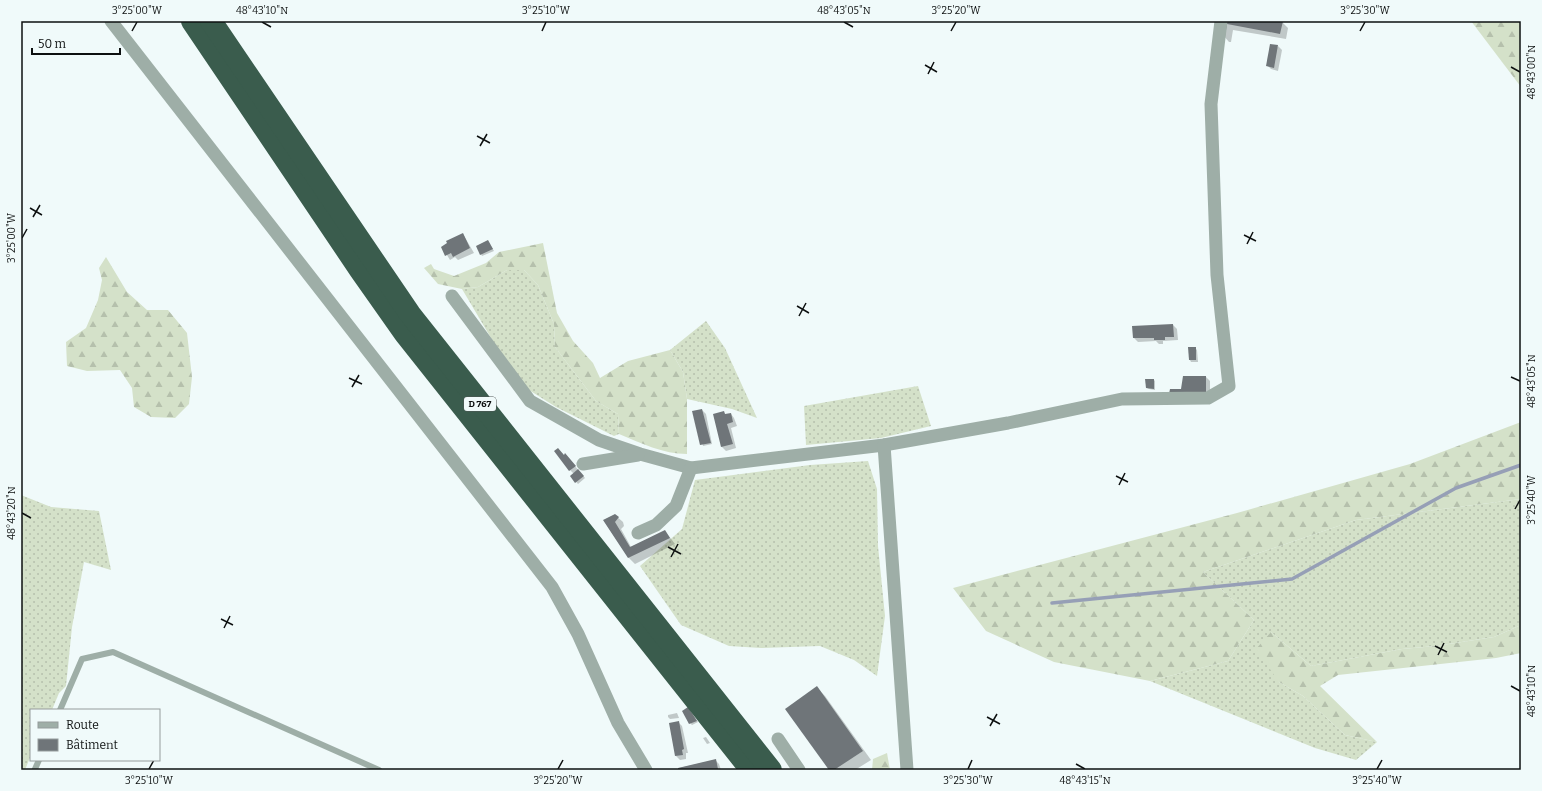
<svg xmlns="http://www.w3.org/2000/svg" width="1542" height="791" viewBox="0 0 1542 791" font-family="Bitter,serif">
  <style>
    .grass { fill: url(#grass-dots) }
    .forest { fill: url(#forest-firs) }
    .shadow { fill: #0003 }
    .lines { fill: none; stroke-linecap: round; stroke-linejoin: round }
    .stream { stroke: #969fb6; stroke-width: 3.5 }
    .building { fill: #6f7579 }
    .lane { stroke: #9eaea7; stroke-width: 6 }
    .street { stroke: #9eaea7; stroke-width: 13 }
    .highway { stroke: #3a5c4d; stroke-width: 22 }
    .ticks { fill: none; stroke: #0d1010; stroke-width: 1.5 }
    .labels { text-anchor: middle; stroke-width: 3; stroke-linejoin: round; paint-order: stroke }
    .shield { fill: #f0fafa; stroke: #515656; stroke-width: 1 }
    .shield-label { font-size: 9px; font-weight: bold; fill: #0d1010 }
    .neatline { fill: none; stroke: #0d1010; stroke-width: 1.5 }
    .ticks-label { font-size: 10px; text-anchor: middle; fill: #0d1010 }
  </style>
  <defs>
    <pattern id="grass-dots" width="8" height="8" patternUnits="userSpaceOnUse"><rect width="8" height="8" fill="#d4e1c9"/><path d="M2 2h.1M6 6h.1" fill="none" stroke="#b5c0ac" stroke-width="1.8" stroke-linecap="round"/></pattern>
    <pattern id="forest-firs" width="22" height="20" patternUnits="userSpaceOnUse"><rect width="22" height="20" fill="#d4e1c9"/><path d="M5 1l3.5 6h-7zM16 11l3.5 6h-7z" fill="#b5c0ac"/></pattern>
  </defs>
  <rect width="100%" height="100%" fill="#f0fafa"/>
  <g class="grass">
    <polygon points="507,270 524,270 538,285 554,324 555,347 596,401 618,414 619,434 614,436 556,407 529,390 494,343 462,289 478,287"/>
    <polygon points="706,321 725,348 757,418 732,409 687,399 683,372 670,350"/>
    <polygon points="918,386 931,426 881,438 806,445 804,406"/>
    <polygon points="868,461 877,489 878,546 885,616 877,676 854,660 820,646 761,648 729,646 681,625 640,566 682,529 695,480 810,465"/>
    <polygon points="21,495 51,507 99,511 111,570 84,562 72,627 66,686 59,693 52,710 31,710 31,755 25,770 21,770"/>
    <polygon points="1521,499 1521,625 1494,637 1436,646 1402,649 1311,666 1271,632 1279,682 1303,696 1345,735 1377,742 1356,760 1315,748 1150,681 1228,661 1254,620 1203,572 1356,520"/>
  </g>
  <g class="forest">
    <polygon points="1471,21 1521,21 1521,87"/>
    <path d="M543,243l14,70 16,28 20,22 7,15 28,-17 42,-11 13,22 4,27v55c-24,0 -46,-11 -68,-20l-1,-20 -22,-13 -41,-54 -1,-23 -16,-39 -14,-15h-17l-29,17 -16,2 -24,-5 -14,-16 7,-4 3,5 20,7 32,-13 13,-11z"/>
    <polygon points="106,257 127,292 147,310 168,310 187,333 192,377 189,404 175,418 151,417 134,407 132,388 120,370 87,371 67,366 66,342 86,328 98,300 102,280 99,268"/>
    <polygon points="1521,422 1521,499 1356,520 1203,572 1254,620 1228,661 1150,681 1054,662 986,631 953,588 1237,513 1410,464"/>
    <polygon points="1521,625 1521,653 1496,658 1338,675 1320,686 1377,742 1345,735 1303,696 1279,682 1256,649 1271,632 1311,666 1402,649 1436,646 1494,637"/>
    <polygon points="887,753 890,770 872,770 873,759"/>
  </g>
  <g class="shadow">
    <polygon points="1223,21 1282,22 1288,28 1286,39 1233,30 1231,42 1229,42 1223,35"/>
    <polygon points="1278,46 1282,50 1278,71 1271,69 1267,65"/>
    <polygon points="463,234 474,253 458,260 455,257 450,260 442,247"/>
    <polygon points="488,241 494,251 482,256 481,254"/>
    <polygon points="1173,325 1177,329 1178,340 1163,341 1163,344 1159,344 1156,341 1138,342 1134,338"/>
    <polygon points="1195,348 1197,350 1198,362 1191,362 1190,360"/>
    <polygon points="1206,377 1210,381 1210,400 1182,390"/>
    <polygon points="1154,380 1155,381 1155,390 1149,389 1147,388"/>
    <polygon points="702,410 706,414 712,444 703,446 694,412"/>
    <polygon points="723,412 726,415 731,414 734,418 737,426 731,428 736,448 726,451 722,447"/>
    <polygon points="564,456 569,459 585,478 578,484 571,476 574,474 570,470"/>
    <polygon points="615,515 623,522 624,526 621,529 631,547 665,531 675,544 635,564 629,558 604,521"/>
    <polygon points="817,688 825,696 871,760 855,770 830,770"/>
    <polygon points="690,710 698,722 692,725 690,723"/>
    <polygon points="677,713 679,718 670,719 668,717 668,715"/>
    <polygon points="678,722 682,726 688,753 686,753 686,759 680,760 676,756 670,724"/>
    <polygon points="706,737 710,743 707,744 703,738"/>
    <polygon points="715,760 719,764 721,770 679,770 679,768"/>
  </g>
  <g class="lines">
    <polyline class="stream" points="1052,603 1292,579 1456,488 1521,465"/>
  </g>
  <g class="building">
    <polygon points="1222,21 1283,21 1280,34 1227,24 1225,36"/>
    <polygon points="1270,44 1278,45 1274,68 1266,66"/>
    <polygon points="463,233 470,248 453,257 451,253 445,256 441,247 447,243 446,241"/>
    <polygon points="488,240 493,249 480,255 476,246"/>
    <polygon points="1173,324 1174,337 1165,337 1165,340 1154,340 1154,338 1133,338 1132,326"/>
    <polygon points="1188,347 1196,347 1196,360 1189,360"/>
    <polygon points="1183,376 1206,376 1206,396 1169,394 1170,389 1181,389"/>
    <polygon points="1145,379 1154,379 1154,389 1146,388"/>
    <polygon points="702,409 711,443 700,445 692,411"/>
    <polygon points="724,411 725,414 731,413 733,422 727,424 733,444 721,447 713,414"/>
    <polygon points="558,448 564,455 565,453 576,466 569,471 554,451"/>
    <polygon points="578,469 584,476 575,483 570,476"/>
    <polygon points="615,514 619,517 615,522 630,547 665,530 670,538 628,558 603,520"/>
    <polygon points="817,686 863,751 834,770 829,770 785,709"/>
    <polygon points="688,707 697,721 689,724 682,711"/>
    <polygon points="679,721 684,749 682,750 683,755 675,756 669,723"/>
    <polygon points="716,759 718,769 678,770 678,768"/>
  </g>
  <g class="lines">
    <g class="lane">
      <polyline points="60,710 82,659 113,652 379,770"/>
      <polyline points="35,769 39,760"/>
    </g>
    <g class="street">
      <polyline points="111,21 552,587 578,634 618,723 646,770"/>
      <polyline points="452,296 530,401 599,440 640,454 691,468 884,445 1008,423 1122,399 1208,398 1229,386 1217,275 1211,104 1221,21"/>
      <polyline points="884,445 907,770"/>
      <polyline points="583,464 638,455"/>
      <polyline points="638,533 656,525 676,506 691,468"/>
      <polyline points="778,739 799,770"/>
    </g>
    <g class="highway">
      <polyline points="192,21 360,270 405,334 751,770"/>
      <polyline points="211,21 410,314 771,770"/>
    </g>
  </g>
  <path class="ticks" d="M262,22l9,5M844,22l9,5M132,31l5,-9M542,31l4,-9M951,31l5,-9M1360,31l5,-9M925,65l12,7M1511,67l9,5M928,74l6,-12M477,136l13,7M480,146l7,-12M30,208l12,7M33,217l7,-12M1244,235l12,6M22,238l5,-9M1247,244l6,-12M797,306l12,7M799,316l7,-13M1511,377l9,4M349,378l13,6M352,387l7,-12M1116,476l12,6M1119,485l6,-12M1515,509l5,-9M22,513l9,5M668,547l13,7M671,557l7,-13M221,619l12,6M224,628l6,-12M1435,646l12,6M1438,655l6,-12M1511,686l9,5M987,717l13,7M990,726l7,-12M1076,764l9,5M149,769l5,-9M558,769l5,-9M968,769l4,-9M1377,769l5,-9"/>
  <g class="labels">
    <rect class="shield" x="464" y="397" width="32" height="14" rx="3"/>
    <g class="shield-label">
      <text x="480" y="407">D 767</text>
    </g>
  </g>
  <rect width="1542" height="791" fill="none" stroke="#f0fafa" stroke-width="44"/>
  <rect x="30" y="709" width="130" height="52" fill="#f0fafa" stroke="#959c9c"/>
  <rect x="38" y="722" width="20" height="6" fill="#9eaea7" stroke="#959c9c"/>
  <text x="66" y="729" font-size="12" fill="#0d1010">Route</text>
  <rect x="38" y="739" width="20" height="12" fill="#6f7579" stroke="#959c9c"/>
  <text x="66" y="749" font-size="12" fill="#0d1010">Bâtiment</text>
  <path d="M32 48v6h88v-6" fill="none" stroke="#0d1010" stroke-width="2"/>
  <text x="38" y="48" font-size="12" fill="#0d1010" stroke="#f0fafa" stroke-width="3" paint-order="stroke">50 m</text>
  <rect x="22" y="22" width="1498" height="747" class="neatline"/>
  <g class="ticks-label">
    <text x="137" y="14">3°25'00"W</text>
    <text x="262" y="14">48°43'10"N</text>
    <text x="546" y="14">3°25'10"W</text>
    <text x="844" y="14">48°43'05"N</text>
    <text x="956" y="14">3°25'20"W</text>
    <text x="1365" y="14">3°25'30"W</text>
    <text transform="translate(1531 72) rotate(-90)" y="4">48°43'00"N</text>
    <text transform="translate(11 238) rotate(-90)" y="4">3°25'00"W</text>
    <text transform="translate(1531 381) rotate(-90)" y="4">48°43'05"N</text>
    <text transform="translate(1531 500) rotate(-90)" y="4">3°25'40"W</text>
    <text transform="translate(11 513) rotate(-90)" y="4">48°43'20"N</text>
    <text transform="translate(1531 691) rotate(-90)" y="4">48°43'10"N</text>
    <text x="149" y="784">3°25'10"W</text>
    <text x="558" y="784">3°25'20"W</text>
    <text x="968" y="784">3°25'30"W</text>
    <text x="1085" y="784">48°43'15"N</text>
    <text x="1377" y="784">3°25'40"W</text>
  </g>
</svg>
